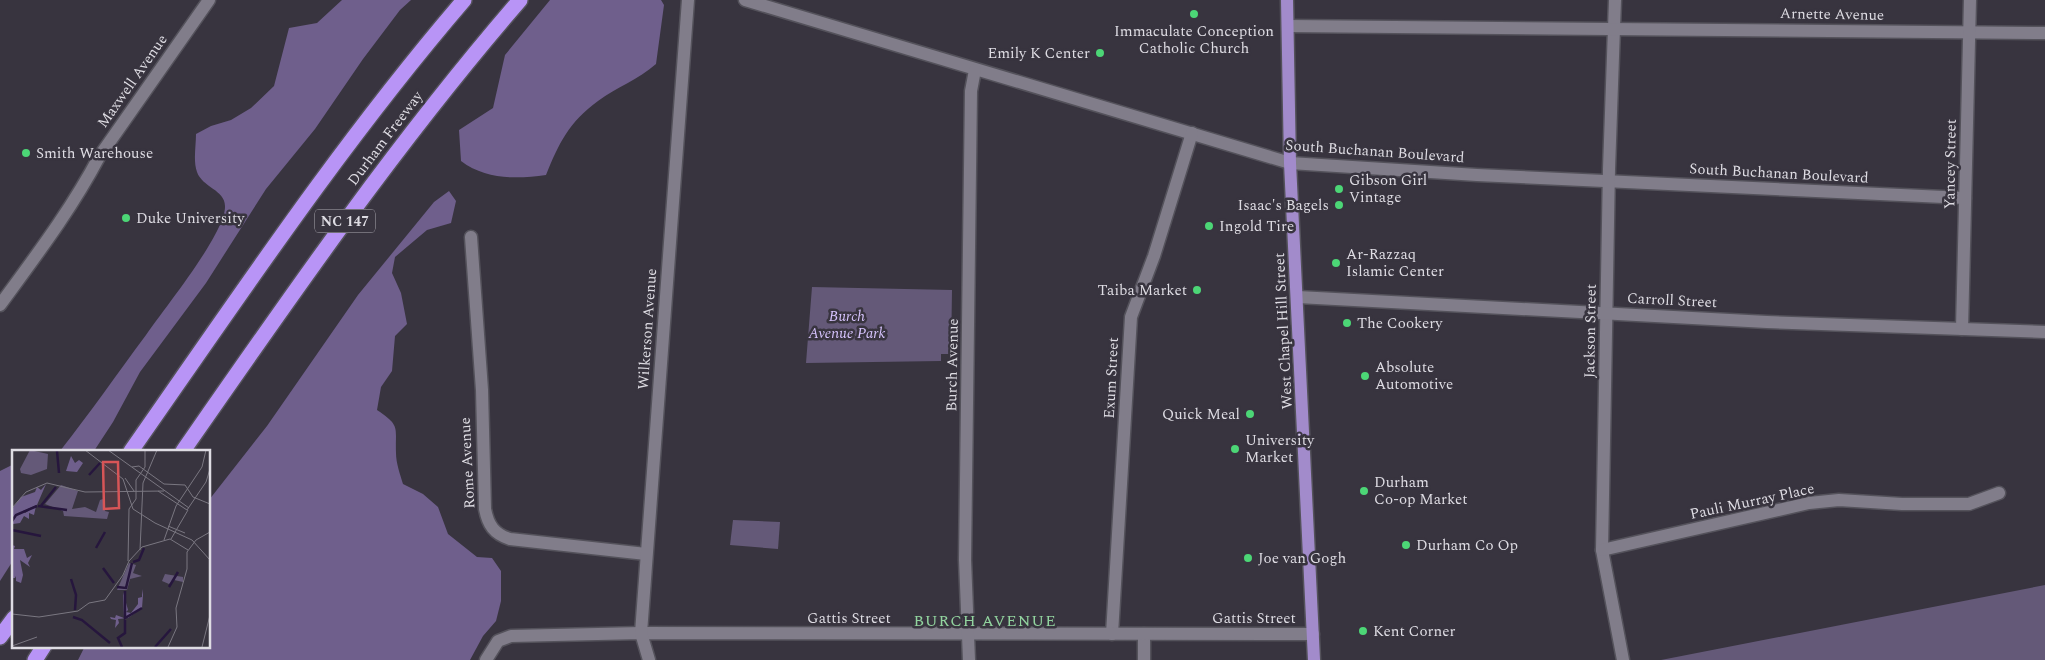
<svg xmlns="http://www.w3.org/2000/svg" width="2045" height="660" viewBox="0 0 2045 660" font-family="Spectral,serif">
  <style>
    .green { fill: #645978 }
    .forest { fill: #6f5f8c }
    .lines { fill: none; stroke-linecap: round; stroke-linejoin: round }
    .minor-casing { stroke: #54525b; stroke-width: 15 }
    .major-casing { stroke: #54525b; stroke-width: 15 }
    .highway-casing { stroke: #54525b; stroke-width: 18 }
    .minor { stroke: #817d8a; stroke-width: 12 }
    .major { stroke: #a28bcb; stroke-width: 12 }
    .highway { stroke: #b894f6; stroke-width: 15 }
    .poi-dot { fill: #4cd676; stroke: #38343f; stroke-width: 2 }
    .labels { text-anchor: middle; stroke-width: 5; stroke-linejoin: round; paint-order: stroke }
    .shield { fill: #38343f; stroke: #acaab2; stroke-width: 1 }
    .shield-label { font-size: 14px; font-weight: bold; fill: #dedce3 }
    .street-label { font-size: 15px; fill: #dedce3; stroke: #38343f }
    .poi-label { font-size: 15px; fill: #dedce3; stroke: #38343f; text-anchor: start }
    .park-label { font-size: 15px; font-style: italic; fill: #d6c3fd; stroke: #38343f }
    .neighbourhood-label { font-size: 16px; letter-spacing: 1px; fill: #92d49f; stroke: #38343f }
    .inset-river { fill: none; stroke: #26163d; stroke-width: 2.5 }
    .inset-road { fill: none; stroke: #7a7781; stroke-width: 1 }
    .view { fill: #d85557; fill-opacity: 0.15; stroke: #d85557; stroke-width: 2.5 }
    .inset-edge { fill: none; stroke: #dedce3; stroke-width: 2.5 }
  </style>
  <rect width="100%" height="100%" fill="#38343f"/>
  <g class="green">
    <polygon points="812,287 952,290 951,354 941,354 941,361 806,363"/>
    <polygon points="733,520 780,522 778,549 730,545"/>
    <polygon points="2045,585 2045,660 1661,660"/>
  </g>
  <g class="forest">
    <path d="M342,0h69l-11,10 -37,49 -48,70 -49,60 -60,94 -66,89 -27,50 -19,29h-34c30,-38 57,-77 86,-116 17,-25 80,-102 79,-129 0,-16 -23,-19 -28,-34 -4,-11 -1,-26 -1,-38l15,-8 20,-6 20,-12 23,-22 15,-58 28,-5z"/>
    <path d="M550,0h111l3,5 -8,59c-18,16 -39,23 -58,37 -29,21 -39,42 -52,74 -29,4 -60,5 -85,-14l-2,-31 34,-22 12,-53z"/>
    <path d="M449,191l7,10 -5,22 -24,7 -32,27 -3,16 9,20 6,31 -12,12 -3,35 -11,16 -4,23c24,16 18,17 19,43 0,10 4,21 7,31l20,10 15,13 10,27 29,23 15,1 9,13v30l-5,20 -13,15 -13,24h-392l7,-14h124v-146l58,-74 91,-131 76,-93z"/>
    <polygon points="14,464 14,559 0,581 0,471"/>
  </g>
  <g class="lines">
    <g class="minor-casing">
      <g id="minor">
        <polyline points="745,0 1290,163 1477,175 1965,198"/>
        <polyline points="1615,0 1609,169 1602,550 1623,660"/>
        <polyline points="1288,26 2045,33"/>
        <path d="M471,237l11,153 3,119c3,16 9,25 25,30l136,15"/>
        <polyline points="1298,297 1767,322 2045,332"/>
        <path d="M0,305c35,-48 71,-95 99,-148l110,-157"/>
        <polyline points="1962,329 1970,0"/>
        <polyline points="1602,550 1809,503 1839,500 1902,504 1969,504 1999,493"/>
        <polyline points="1112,634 1131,317 1154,256 1192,133"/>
        <polyline points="1144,634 1144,660"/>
        <polyline points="486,660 498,641 511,636 641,633 1313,634"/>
        <polyline points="649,660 641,633 688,0"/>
        <polyline points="969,660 965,560 971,91 975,70"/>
      </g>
    </g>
    <g class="major-casing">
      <polyline id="major" points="1287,0 1290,163 1314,660"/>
    </g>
    <g class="highway-casing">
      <g id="highway">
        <path d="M131,451c107,-153 211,-309 333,-451"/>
        <path d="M183,451c107,-154 214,-309 337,-451"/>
        <polyline points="0,637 14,618"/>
        <polyline points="35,660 44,646"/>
      </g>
    </g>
    <use href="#minor" class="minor"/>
    <use href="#major" class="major"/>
    <use href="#highway" class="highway"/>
  </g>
  <g class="poi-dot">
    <circle cx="1194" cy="14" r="5"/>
    <circle cx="1100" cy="53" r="5"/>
    <circle cx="26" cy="153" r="5"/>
    <circle cx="1339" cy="189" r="5"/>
    <circle cx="1339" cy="205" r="5"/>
    <circle cx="126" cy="218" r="5"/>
    <circle cx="1209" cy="226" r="5"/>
    <circle cx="1336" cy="263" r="5"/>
    <circle cx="1197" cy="290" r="5"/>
    <circle cx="1347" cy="323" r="5"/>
    <circle cx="1365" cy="376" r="5"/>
    <circle cx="1250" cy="414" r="5"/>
    <circle cx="1235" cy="449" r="5"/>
    <circle cx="1364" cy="491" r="5"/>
    <circle cx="1406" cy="545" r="5"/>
    <circle cx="1248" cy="558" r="5"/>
    <circle cx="1363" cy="631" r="5"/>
  </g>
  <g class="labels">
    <rect class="shield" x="315" y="209.5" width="60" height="23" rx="4"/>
    <g class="shield-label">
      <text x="345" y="226">NC 147</text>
    </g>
    <g class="street-label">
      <text transform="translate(1832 14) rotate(1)" y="5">Arnette Avenue</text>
      <text transform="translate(132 81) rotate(-55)" y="5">Maxwell Avenue</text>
      <text transform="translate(385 138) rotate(-53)" y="5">Durham Freeway</text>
      <text transform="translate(1375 151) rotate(4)" y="5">South Buchanan Boulevard</text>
      <text transform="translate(1950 164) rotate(-89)" y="5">Yancey Street</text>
      <text transform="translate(1779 173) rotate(3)" y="5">South Buchanan Boulevard</text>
      <text transform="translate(1672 300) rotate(3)" y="5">Carroll Street</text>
      <text transform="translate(647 329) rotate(-86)" y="5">Wilkerson Avenue</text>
      <text transform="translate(1283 331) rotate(-93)" y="5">West Chapel Hill Street</text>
      <text transform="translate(1590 331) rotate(-89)" y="5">Jackson Street</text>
      <text transform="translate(952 365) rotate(-89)" y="5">Burch Avenue</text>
      <text transform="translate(1111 378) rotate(-87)" y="5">Exum Street</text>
      <text transform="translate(467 463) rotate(-93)" y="5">Rome Avenue</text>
      <text transform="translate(1752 501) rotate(-12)" y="5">Pauli Murray Place</text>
      <text x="849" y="623">Gattis Street</text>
      <text x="1254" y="623">Gattis Street</text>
    </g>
    <g class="poi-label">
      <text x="1194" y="36" text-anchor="middle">Immaculate Conception<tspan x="1194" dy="17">Catholic Church</tspan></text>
      <text x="1090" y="58" text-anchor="end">Emily K Center</text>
      <text x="36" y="158">Smith Warehouse</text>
      <text x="1349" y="185">Gibson Girl<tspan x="1349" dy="17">Vintage</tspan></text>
      <text x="1329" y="210" text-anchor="end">Isaac's Bagels</text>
      <text x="136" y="223">Duke University</text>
      <text x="1219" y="231">Ingold Tire</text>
      <text x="1346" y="259">Ar-Razzaq<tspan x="1346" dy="17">Islamic Center</tspan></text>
      <text x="1187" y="295" text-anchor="end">Taiba Market</text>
      <text x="1357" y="328">The Cookery</text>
      <text x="1375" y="372">Absolute<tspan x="1375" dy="17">Automotive</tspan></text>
      <text x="1240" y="419" text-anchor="end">Quick Meal</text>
      <text x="1245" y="445">University<tspan x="1245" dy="17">Market</tspan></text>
      <text x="1374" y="487">Durham<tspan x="1374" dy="17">Co-op Market</tspan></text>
      <text x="1416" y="550">Durham Co Op</text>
      <text x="1258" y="563">Joe van Gogh</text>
      <text x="1373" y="636">Kent Corner</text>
    </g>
    <g class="park-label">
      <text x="847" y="321">Burch<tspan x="847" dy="17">Avenue Park</tspan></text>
    </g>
    <g class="neighbourhood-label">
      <text x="985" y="626">BURCH AVENUE</text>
    </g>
  </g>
  <g transform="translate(12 450)">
    <rect width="198" height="198" fill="#38343f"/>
    <path d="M18,0l18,4 -1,15 -16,6 -10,-2 -1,-4zM49,35l17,6 -6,18 13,-2 11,5 4,-12 3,-1 2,12 4,1 -2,7 -43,-3 -1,-5 -18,-7zM117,113l7,2 -3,8 9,3 -12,3 -3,11h-10zM153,124l18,3v5l-9,-2 -5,4 -7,-3z" fill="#645978"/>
    <path d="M59,6l4,7 4,-3 4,3 -6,9 -11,-1zM34,34l-9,21 -14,6 2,2 11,-7 -2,9 -5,-2v6l-5,-3 -4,7 -7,1 -1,-15 9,-12 14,-5 2,-5 4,3zM0,95l3,1 -1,3h10l3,9 5,-3 -4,8 2,4 -10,-7 3,15 -2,8 -5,-2v-5l-1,2h-2zM130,139l1,6 -1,13 -14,10 -10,1 1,4 -4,5 1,-8 -5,-1 -1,-2 5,1 1,-3 8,3 -1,-26 5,18 -2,2 5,1 7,-9v-6l4,-1z" fill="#6f5f8c"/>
    <path class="inset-river" d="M45,1l2,22M77,25l11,-12M26,56l29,4M28,57l16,-20M0,71l4,-6 21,-9M0,80l29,6M84,98l9,-16M121,112l6,-2 5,-12M91,118l11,15M59,129l5,16 -1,15M105,137l9,1 6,-25M157,137l9,-15M113,141v27l17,-10M61,167l9,3 28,23M110,197l-4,-9 7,-5v-13M143,197l16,-18"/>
    <path class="inset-road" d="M73,0l38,29 10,30 22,14 37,17 18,20M96,0l81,58M120,17l7,-1 25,18 21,1 8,12 17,7M113,28l9,13M146,41l29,19 19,-28 4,-13M0,58l14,-16 21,-9 38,9 79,-1M156,76l17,7M159,89l17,-29M152,90l12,-34 26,-39 4,-17M128,100l3,-67 14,-33M116,111l1,-52 7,-10v-19l9,-13v-17M66,161l11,-8 16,-3 18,-25 6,-14 13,-14 28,-8 18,11M0,164l27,3 39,-6M0,196l25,-9M156,197l9,-20 -1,-19 11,-39v-17l9,-12 14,-8M190,197l8,-32"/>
    <path class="view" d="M91,12h15l1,46 -15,1z"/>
    <rect width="198" height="198" class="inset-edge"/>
  </g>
</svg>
